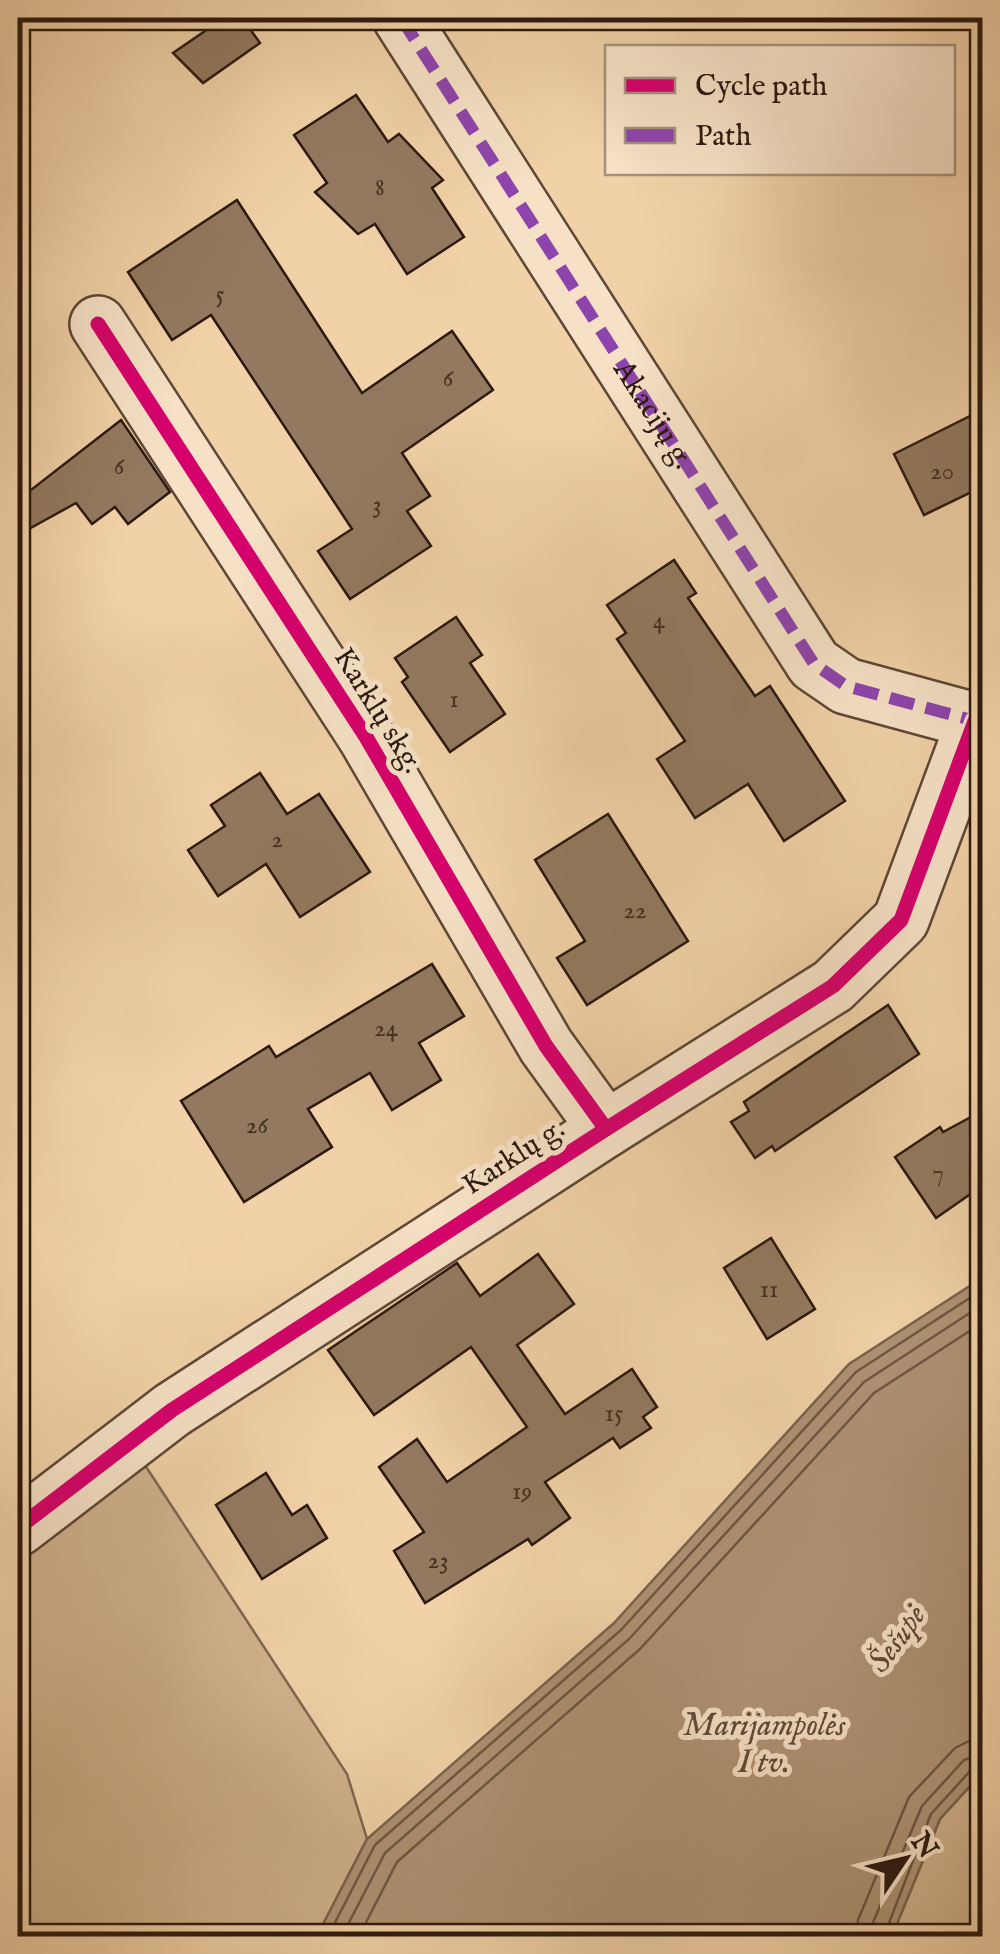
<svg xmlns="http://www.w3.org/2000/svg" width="1000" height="1954" viewBox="0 0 1000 1954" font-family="'IM FELL English',serif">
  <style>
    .green { fill: #d0b28d; stroke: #7e664e; stroke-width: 2.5 }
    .water { fill: #ae9274; stroke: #7a624c; stroke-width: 2.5 }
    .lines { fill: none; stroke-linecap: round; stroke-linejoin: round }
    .shore { stroke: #6d5642; stroke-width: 2.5 }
    .building { fill: #92795f; stroke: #2c1910; stroke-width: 2.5 }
    .minor-casing { stroke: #5d4736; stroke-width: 60 }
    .minor { stroke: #f6e1c6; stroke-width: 55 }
    .quiet { stroke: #8e44ad; stroke-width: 12; stroke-dasharray: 25 12; stroke-linecap: butt }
    .cycleway-casing { stroke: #f6e1c6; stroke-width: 21 }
    .cycleway { stroke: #d6006c; stroke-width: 15 }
    .labels { text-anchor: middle; stroke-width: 10; stroke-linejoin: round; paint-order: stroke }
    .number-label { font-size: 25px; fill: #463124 }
    .street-label { font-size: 30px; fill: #2c1910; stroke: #f6e1c6 }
    .water-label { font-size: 32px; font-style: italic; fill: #604938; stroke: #f6e1c6 }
  </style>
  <rect width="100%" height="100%" fill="#f1d1a7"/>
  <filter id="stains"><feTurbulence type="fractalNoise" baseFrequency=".002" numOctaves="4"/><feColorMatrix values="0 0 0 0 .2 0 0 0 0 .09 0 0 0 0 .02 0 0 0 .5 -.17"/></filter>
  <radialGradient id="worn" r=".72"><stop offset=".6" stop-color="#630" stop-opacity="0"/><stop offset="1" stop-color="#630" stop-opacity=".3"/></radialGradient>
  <g class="green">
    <polygon points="139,1456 347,1774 367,1839 317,1936 18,1936 18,1554"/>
    <polygon points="982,1773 982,1936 892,1936 940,1819"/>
  </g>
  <polygon class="water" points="982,1278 982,1773 940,1819 892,1936 317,1936 367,1839 614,1623 849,1364"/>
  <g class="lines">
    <g class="shore">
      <polyline points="328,1936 375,1845 621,1630 856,1372 982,1290"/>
      <polyline points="342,1936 385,1853 629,1639 864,1382 982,1305"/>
      <polyline points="359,1936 397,1862 640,1649 874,1393 982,1323"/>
      <polyline points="856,1936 858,1920 909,1797 955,1748 969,1741 982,1739"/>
      <polyline points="871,1936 872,1925 922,1806 964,1760 982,1754"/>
      <polyline points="884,1936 931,1814 971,1770 982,1767"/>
    </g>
  </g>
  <g class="building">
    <polygon points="224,18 242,18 260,43 203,83 173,53"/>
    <polygon points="356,95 388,142 399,134 443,180 432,188 464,237 407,274 375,224 358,234 315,192 327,183 294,135"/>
    <polygon points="237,200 362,393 452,331 493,390 402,453 430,496 407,511 431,546 350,599 318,551 352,529 211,315 172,340 128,272"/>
    <polygon points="982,410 982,487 924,515 894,454"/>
    <polygon points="121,420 170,492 128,524 115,507 92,524 76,503 18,535 18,500"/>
    <polygon points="674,560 696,593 688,598 755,696 770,686 845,801 784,841 748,784 695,818 657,759 685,741 617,639 626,633 607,605"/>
    <polygon points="456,617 482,655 470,663 505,714 450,752 402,682 408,677 395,658"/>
    <polygon points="260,773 287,814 319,794 370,872 300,917 266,864 218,896 188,850 225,826 211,805"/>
    <polygon points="608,814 688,941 587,1005 557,958 585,941 535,860"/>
    <polygon points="432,964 464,1016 419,1043 441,1080 392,1110 370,1073 308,1109 332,1147 244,1202 181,1101 269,1046 276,1057"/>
    <polygon points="888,1005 919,1054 775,1151 772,1146 755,1158 731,1122 749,1111 744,1102"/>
    <polygon points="982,1111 982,1186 936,1218 895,1157 940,1127 943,1132"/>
    <polygon points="771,1238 815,1309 767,1339 724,1268"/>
    <polygon points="538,1254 574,1304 517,1345 565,1414 632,1369 657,1407 643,1417 651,1428 620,1448 613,1438 545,1482 570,1518 532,1545 528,1539 425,1603 394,1551 424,1532 379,1467 417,1439 447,1482 527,1427 471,1347 374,1415 328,1350 457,1263 480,1296"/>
    <polygon points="266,1473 292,1515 307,1505 327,1538 262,1579 216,1505"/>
  </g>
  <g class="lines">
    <g class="minor-casing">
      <g id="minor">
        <path id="s1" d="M401,18l413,646 32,22 129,35"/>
        <polyline points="98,324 366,737 546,1046 606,1129"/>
        <polyline points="18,1528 172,1410 606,1129 833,986 901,920 975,721 982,715"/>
      </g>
    </g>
    <use href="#minor" class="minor"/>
    <polyline class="quiet" points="401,18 814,664 846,686 975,721"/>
    <g class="cycleway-casing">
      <g id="cycleway">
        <polyline points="98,324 366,737 546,1046 606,1129"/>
        <polyline points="18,1528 172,1410 606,1129 833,986 901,920 975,721 982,715"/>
      </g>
    </g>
    <use href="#cycleway" class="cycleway"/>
  </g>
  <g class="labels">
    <g class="number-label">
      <text x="380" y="195">8</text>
      <text x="220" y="302">5</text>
      <text x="448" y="386">6</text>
      <text x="119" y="474">6</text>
      <text x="942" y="479">20</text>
      <text x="377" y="512">3</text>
      <text x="659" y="628">4</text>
      <text x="454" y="707">1</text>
      <text x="277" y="847">2</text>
      <text x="635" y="918">22</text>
      <text x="386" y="1036">24</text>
      <text x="257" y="1133">26</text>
      <text x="938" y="1181">7</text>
      <text x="769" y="1297">11</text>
      <text x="614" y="1421">15</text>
      <text x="522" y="1499">19</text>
      <text x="438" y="1568">23</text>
    </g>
    <g class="street-label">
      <text dy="10" stroke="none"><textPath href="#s1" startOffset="470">Akacijų g.</textPath></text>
      <text transform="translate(379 710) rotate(58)" y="10">Karklų skg.</text>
      <text transform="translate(513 1156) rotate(-33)" y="10">Karklų g.</text>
    </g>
    <g class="water-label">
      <text transform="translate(896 1638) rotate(-54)" y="11">Šešupė</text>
      <text x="764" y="1735">Marijampolės<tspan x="764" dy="37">I tv.</tspan></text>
    </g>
  </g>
  <rect width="1000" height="1954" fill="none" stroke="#f1d1a7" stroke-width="60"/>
  <rect x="20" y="20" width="960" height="1914" fill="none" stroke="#2c1910" stroke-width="5"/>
  <rect x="30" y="30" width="940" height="1894" fill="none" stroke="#2c1910" stroke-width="2.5"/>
  <rect x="605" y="45" width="350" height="130" fill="#f6e1c6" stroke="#a5917d" stroke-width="2.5"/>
  <rect x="625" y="78" width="50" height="15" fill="#d6006c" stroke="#a5917d" stroke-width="2.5"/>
  <text x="695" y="95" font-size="30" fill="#2c1910">Cycle path</text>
  <rect x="625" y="128" width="50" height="15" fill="#8e44ad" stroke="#a5917d" stroke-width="2.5"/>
  <text x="695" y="145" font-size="30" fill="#2c1910">Path</text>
  <g transform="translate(905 1859) rotate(55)" stroke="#f6e1c6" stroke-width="8" paint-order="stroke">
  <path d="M0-8L18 38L0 25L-18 38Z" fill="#2c1910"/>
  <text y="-15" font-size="28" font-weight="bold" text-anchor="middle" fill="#2c1910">N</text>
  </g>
  <rect width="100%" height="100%" filter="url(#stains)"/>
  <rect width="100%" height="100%" fill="url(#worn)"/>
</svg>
